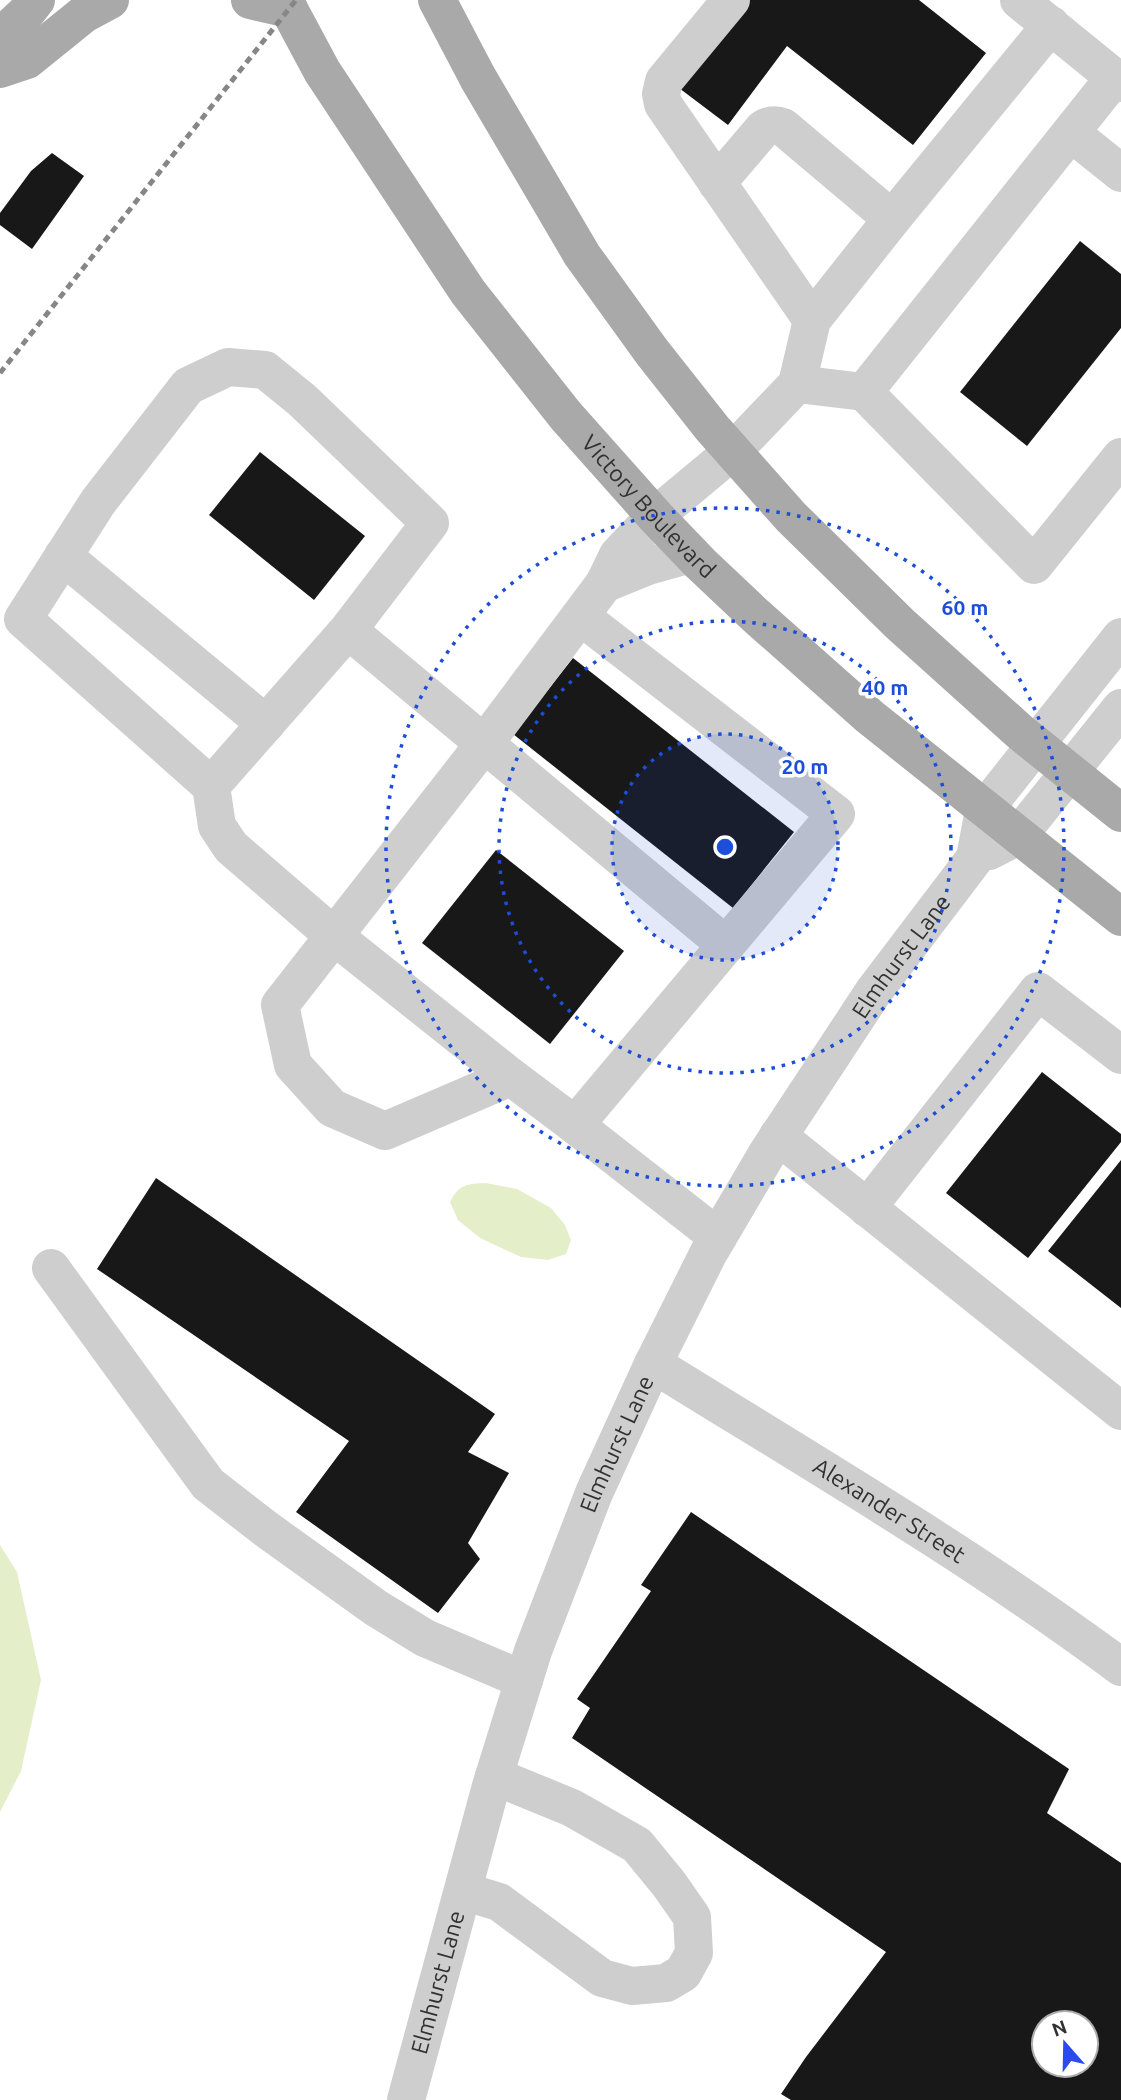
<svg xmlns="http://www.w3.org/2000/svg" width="1121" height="2100" viewBox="0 0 1121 2100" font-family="Ubuntu,sans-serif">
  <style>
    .water { fill: #e4efca }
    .building { fill: #181818; fill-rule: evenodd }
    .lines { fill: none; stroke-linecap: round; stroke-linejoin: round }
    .minor { stroke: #cecece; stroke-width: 38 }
    .major { stroke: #a9a9a9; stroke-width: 38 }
    .rail { stroke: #868686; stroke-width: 5; stroke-dasharray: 7 5; stroke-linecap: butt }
    .ring { fill: none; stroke: #1d4ed8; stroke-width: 3.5; stroke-dasharray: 3.5 7 }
    .labels { text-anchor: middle; stroke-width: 7; stroke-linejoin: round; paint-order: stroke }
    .street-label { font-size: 23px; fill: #313131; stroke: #fff }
    .centre { fill: #1d4ed8; stroke: #fff; stroke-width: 3.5 }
    .ring-label { font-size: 21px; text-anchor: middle; font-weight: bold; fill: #1d4ed8; stroke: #fff; stroke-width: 7; stroke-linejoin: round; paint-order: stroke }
  </style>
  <rect width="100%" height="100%" fill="#fff"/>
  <g class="water">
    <path d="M486,1183l31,6 34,19 14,17 6,15 -5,14 -18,6 -27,-3 -41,-19 -22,-18 -8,-18c9,-18 17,-18 36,-19z"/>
    <polygon points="0,1545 17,1572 41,1680 21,1771 0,1812"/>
  </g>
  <g class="building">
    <polygon points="747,0 919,0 986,53 913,145 787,46 728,125 679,88"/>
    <polygon points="52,153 84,176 32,249 0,225 0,213 31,171"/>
    <polygon points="1080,241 1121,274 1121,328 1027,446 960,392"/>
    <polygon points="260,452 365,536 314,600 209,515"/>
    <polygon points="573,658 794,832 733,908 513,734"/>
    <polygon points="496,850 624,951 550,1044 422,943"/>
    <polygon points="1042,1072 1121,1134 1121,1142 1028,1258 946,1193"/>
    <polygon points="1121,1160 1121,1308 1048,1251"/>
    <polygon points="156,1178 495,1414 468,1452 509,1473 468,1543 480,1559 438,1613 296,1512 349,1441 97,1269"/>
    <path d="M691,1512l378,257 -22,44 74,50v237h-330l-10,-6 25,-37 80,-105 -314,-214 18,-30 -13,-9 74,-108 -10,-6zM1044,2023h42v42h-42z"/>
  </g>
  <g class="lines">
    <g class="minor">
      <polyline points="731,0 664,81 661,94 663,104 812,320"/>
      <polyline points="1019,0 1121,83"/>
      <polyline points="1114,78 864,392 1034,565 1121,457"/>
      <polyline points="1071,133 1121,173"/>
      <polyline points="892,219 1051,25"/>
      <polyline points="797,384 864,392"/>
      <polyline points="63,556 266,724"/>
      <polyline points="604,584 648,566 691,554"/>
      <path d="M580,616l256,198 -261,311 -64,-48 -126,54 -53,-23 -39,-43 -13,-60 204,-261 120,-160 14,-29 37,-39 78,-65 64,-67 15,-64 80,-101 -109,-92c-8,-3 -13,-3 -20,2l-46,54"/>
      <polyline points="348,630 430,523 302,400 265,370 228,367 188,386 98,502 23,619 211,786 348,630 726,945"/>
      <polyline points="211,786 217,826 231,847 334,936 511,1077"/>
      <polyline points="989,851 1018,836 1121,708"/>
      <polyline points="575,1125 718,1237"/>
      <polyline points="778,1136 1121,1411"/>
      <polyline points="867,1208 1038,991 1121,1055"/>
      <polyline points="51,1268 208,1484 266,1529 376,1608 425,1638 524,1680"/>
      <path id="s1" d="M653,1364c158,98 319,192 468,303"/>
      <polyline points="463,1891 499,1902 602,1978 632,1986 666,1983 683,1973 694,1953 692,1917 669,1884 637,1845 572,1808 494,1776"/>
      <path id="s2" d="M406,2100l85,-314 42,-135 61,-158 59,-129 55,-110 60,-102 106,-161 101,-133 9,-48 137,-173"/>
    </g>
    <g class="major">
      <polyline points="250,0 289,9"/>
      <path id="s3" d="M284,0l38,71 146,221 98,124 89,100 45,47 55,52 115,102 251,200"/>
      <polyline points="437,0 478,78 582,255 652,352 712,428 791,517 900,624 1020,732 1121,813"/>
      <polyline points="0,37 25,14 36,0"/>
      <polyline points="0,69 27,60 84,14 110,0"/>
    </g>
    <polyline class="rail" points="0,373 296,0"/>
  </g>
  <circle cx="725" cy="847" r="113" fill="#1d4ed8" fill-opacity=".12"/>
  <g class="ring">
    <circle cx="725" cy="847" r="113"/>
    <circle cx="725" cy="847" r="226"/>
    <circle cx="725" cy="847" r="339"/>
  </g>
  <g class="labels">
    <g class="street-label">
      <text dy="8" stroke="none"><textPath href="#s3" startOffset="626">Victory Boulevard</textPath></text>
      <text dy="8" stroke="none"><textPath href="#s2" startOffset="1256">Elmhurst Lane</textPath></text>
      <text dy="8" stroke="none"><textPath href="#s2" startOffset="690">Elmhurst Lane</textPath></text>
      <text dy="8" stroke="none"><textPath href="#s1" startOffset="278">Alexander Street</textPath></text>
      <text dy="8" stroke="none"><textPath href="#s2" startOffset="122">Elmhurst Lane</textPath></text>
    </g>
  </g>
  <circle cx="725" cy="847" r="10" class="centre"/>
  <g class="ring-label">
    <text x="965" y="615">60 m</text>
    <text x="885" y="695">40 m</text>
    <text x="805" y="774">20 m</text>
  </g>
  <g transform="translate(1065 2044) rotate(340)"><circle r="33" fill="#ffffff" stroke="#adadad" stroke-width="2"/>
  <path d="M0-5L12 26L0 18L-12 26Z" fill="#2b4bef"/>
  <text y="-10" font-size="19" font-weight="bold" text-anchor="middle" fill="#313131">N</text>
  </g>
</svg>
